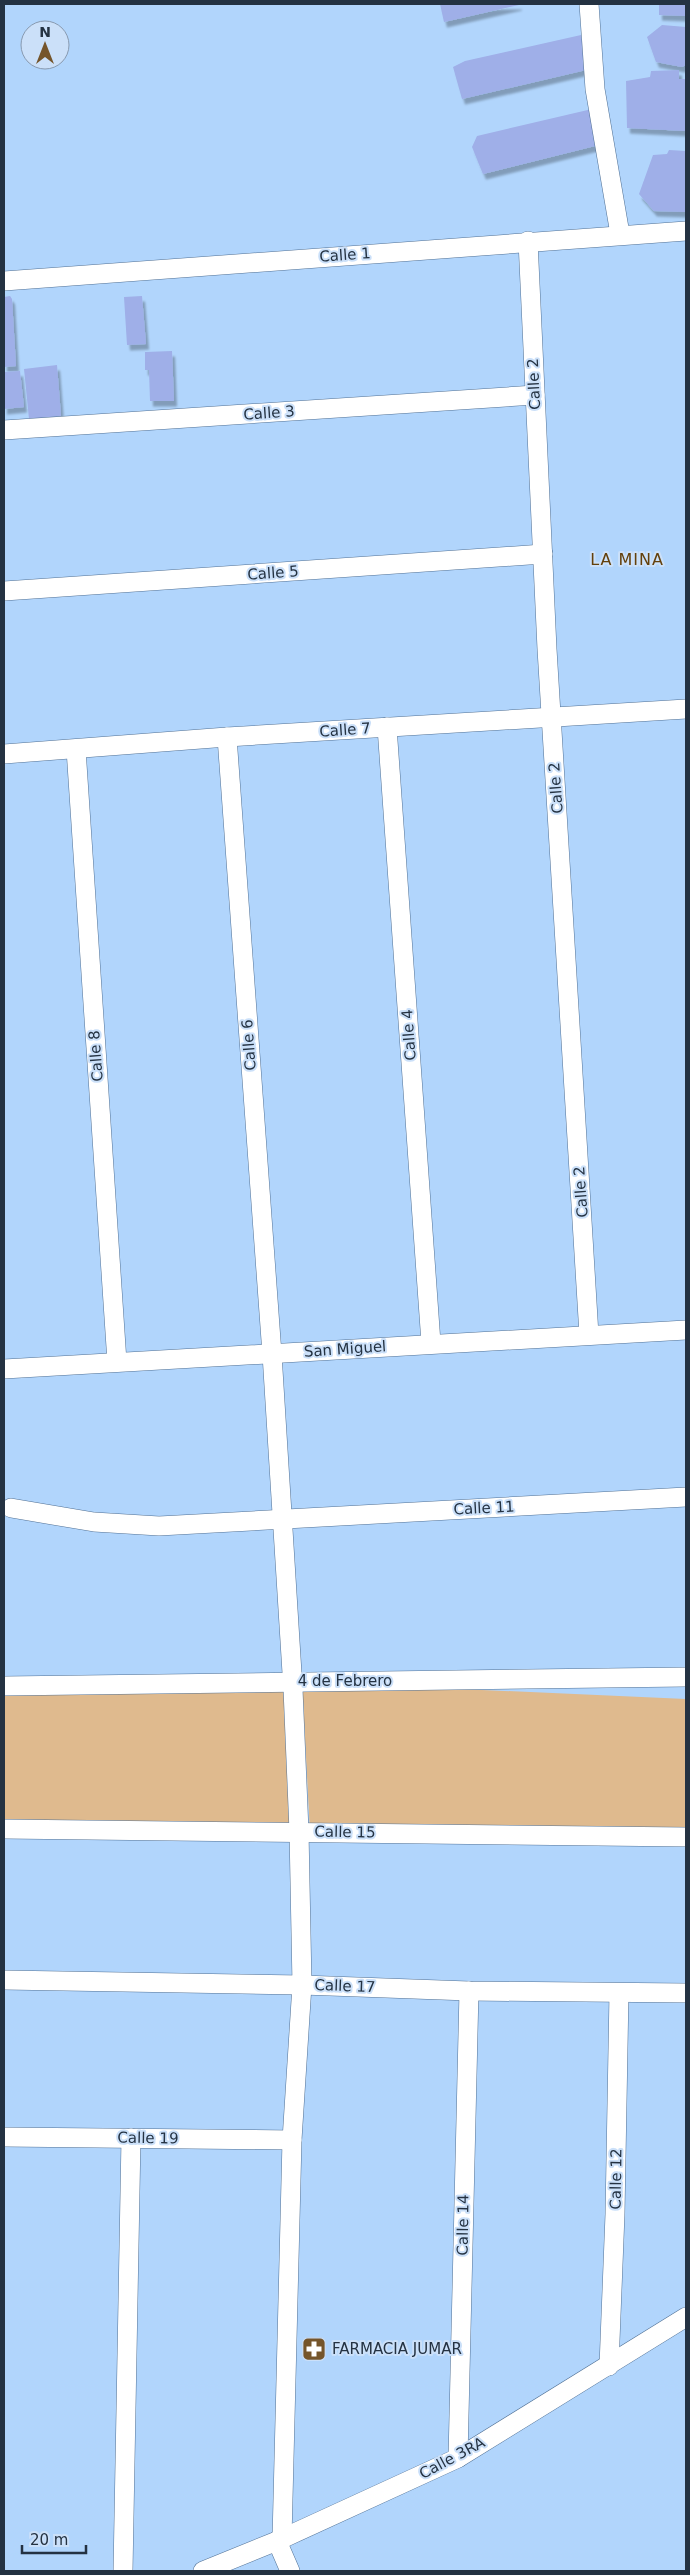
<svg xmlns="http://www.w3.org/2000/svg" width="690" height="2575" viewBox="0 0 690 2575" font-family="'DejaVu Sans',sans-serif">
  <style>
    .green { fill: #dfba8e }
    .building { fill: #9fafe8; filter: url(#shadow) }
    .lines { fill: none; stroke-linecap: round; stroke-linejoin: round }
    .street-casing { stroke: #517195; stroke-width: 20 }
    .street { stroke: #fff; stroke-width: 19 }
    .labels { text-anchor: middle; stroke-width: 4; stroke-linejoin: round; paint-order: stroke }
    .street-label { font-size: 15px; fill: #243242; stroke: #cbe0f9 }
    .poi-label { font-size: 15px; fill: #243242; stroke: #cbe0f9; text-anchor: start }
    .neighbourhood-label { font-size: 16px; letter-spacing: 1px; fill: #63400b; stroke: #cbe0f9 }
  </style>
  <defs>
    <filter id="shadow"><feDropShadow dx="3" dy="5.5" stdDeviation="1" flood-color="#0004"/></filter>
  </defs>
  <rect width="100%" height="100%" fill="#b1d5fc"/>
  <g class="green">
    <polygon points="302,1682 686,1699 686,1837 310,1832"/>
    <polygon points="4,1689 293,1689 299,1831 4,1829"/>
  </g>
  <g class="building">
    <polygon points="440,4 519,4 519,5 444,22"/>
    <polygon points="659,4 686,4 686,16 659,15"/>
    <polygon points="662,25 686,27 686,65 682,67 656,62 647,37"/>
    <polygon points="581,35 586,70 462,99 453,67 465,61"/>
    <polygon points="679,70 679,79 686,79 686,131 627,128 626,81 650,77 651,71"/>
    <polygon points="592,109 599,145 483,174 472,147 477,136"/>
    <polygon points="669,150 686,151 686,212 654,211 639,194 653,155 667,154"/>
    <polygon points="10,296 12,299 16,366 4,367 4,297"/>
    <polygon points="142,296 146,344 127,345 124,297"/>
    <polygon points="172,351 174,401 150,401 149,370 145,370 145,352"/>
    <polygon points="57,365 61,416 29,419 24,369"/>
    <polygon points="20,371 24,407 4,409 4,372"/>
  </g>
  <g class="lines">
    <g class="street-casing">
      <g id="street">
        <polyline points="589,4 595,89 620,234"/>
        <polyline points="528,241 547,649 589,1335"/>
        <polyline points="4,281 686,231"/>
        <polyline points="4,430 535,395"/>
        <polyline points="4,591 543,554"/>
        <polyline points="387,727 431,1343"/>
        <polyline points="227,737 272,1354 293,1689 299,1831 302,1985 292,2140 282,2539"/>
        <polyline points="76,749 117,1362"/>
        <polyline points="4,754 227,737 686,709"/>
        <polyline points="4,1369 686,1330"/>
        <polyline points="11,1508 94,1522 159,1526 686,1497"/>
        <polyline points="4,1686 686,1677"/>
        <polyline points="4,1829 686,1837"/>
        <polyline points="4,1980 302,1985 469,1991 686,1993"/>
        <polyline points="4,2137 292,2140"/>
        <polyline points="609,2366 615,2214 619,1993"/>
        <polyline points="458,2458 469,1991"/>
        <polyline points="277,2541 290,2571"/>
        <polyline points="123,2571 131,2138"/>
        <polyline points="203,2571 277,2541 458,2458 686,2317"/>
      </g>
    </g>
    <use href="#street" class="street"/>
  </g>
  <defs>
    <g id="pharmacy-square" transform="scale(1.25)"><rect x="-9" y="-9" width="18" height="18" rx="4" fill="#75552b" stroke="#cbe0f9"/><path d="M-2-6h4v4h4v4h-4v4h-4v-4h-4v-4h4Z" fill="#fff"/></g>
  </defs>
  <g fill-rule="evenodd">
    <use href="#pharmacy-square" x="314" y="2349"/>
  </g>
  <g class="labels">
    <g class="street-label">
      <text transform="translate(345 255) rotate(-4)" y="5">Calle 1</text>
      <text transform="translate(534 384) rotate(-93)" y="5">Calle 2</text>
      <text transform="translate(269 413) rotate(-4)" y="5">Calle 3</text>
      <text transform="translate(273 573) rotate(-4)" y="5">Calle 5</text>
      <text transform="translate(345 730) rotate(-4)" y="5">Calle 7</text>
      <text transform="translate(556 788) rotate(-94)" y="5">Calle 2</text>
      <text transform="translate(409 1035) rotate(-94)" y="5">Calle 4</text>
      <text transform="translate(249 1045) rotate(-94)" y="5">Calle 6</text>
      <text transform="translate(96 1056) rotate(-94)" y="5">Calle 8</text>
      <text transform="translate(581 1192) rotate(-94)" y="5">Calle 2</text>
      <text transform="translate(345 1349) rotate(-4)" y="5">San Miguel</text>
      <text transform="translate(484 1508) rotate(-3)" y="5">Calle 11</text>
      <text x="345" y="1686">4 de Febrero</text>
      <text transform="translate(345 1832) rotate(1)" y="5">Calle 15</text>
      <text transform="translate(345 1986) rotate(2)" y="5">Calle 17</text>
      <text transform="translate(148 2138) rotate(1)" y="5">Calle 19</text>
      <text transform="translate(616 2179) rotate(-89)" y="5">Calle 12</text>
      <text transform="translate(463 2225) rotate(-89)" y="5">Calle 14</text>
      <text transform="translate(452 2458) rotate(-28)" y="5">Calle 3RA</text>
    </g>
    <g class="poi-label">
      <text x="332" y="2354">FARMACIA JUMAR</text>
    </g>
    <g class="neighbourhood-label">
      <text x="627" y="565">LA MINA</text>
    </g>
  </g>
  <rect width="690" height="2575" fill="none" stroke="#243242" stroke-width="10"/>
  <g transform="translate(45 45)"><circle r="24" fill="#cbe0f9" stroke="#889ab0"/>
  <path d="M0-4L9 19L0 12L-9 19Z" fill="#75552b"/>
  <text y="-8" font-size="14" font-weight="bold" text-anchor="middle" fill="#243242">N</text>
  </g>
  <path d="M22 2545v8h64v-8" fill="none" stroke="#243242" stroke-width="2.5"/>
  <text x="30" y="2545" font-size="15" fill="#243242" stroke="#cbe0f9" stroke-width="4" paint-order="stroke">20 m</text>
</svg>
